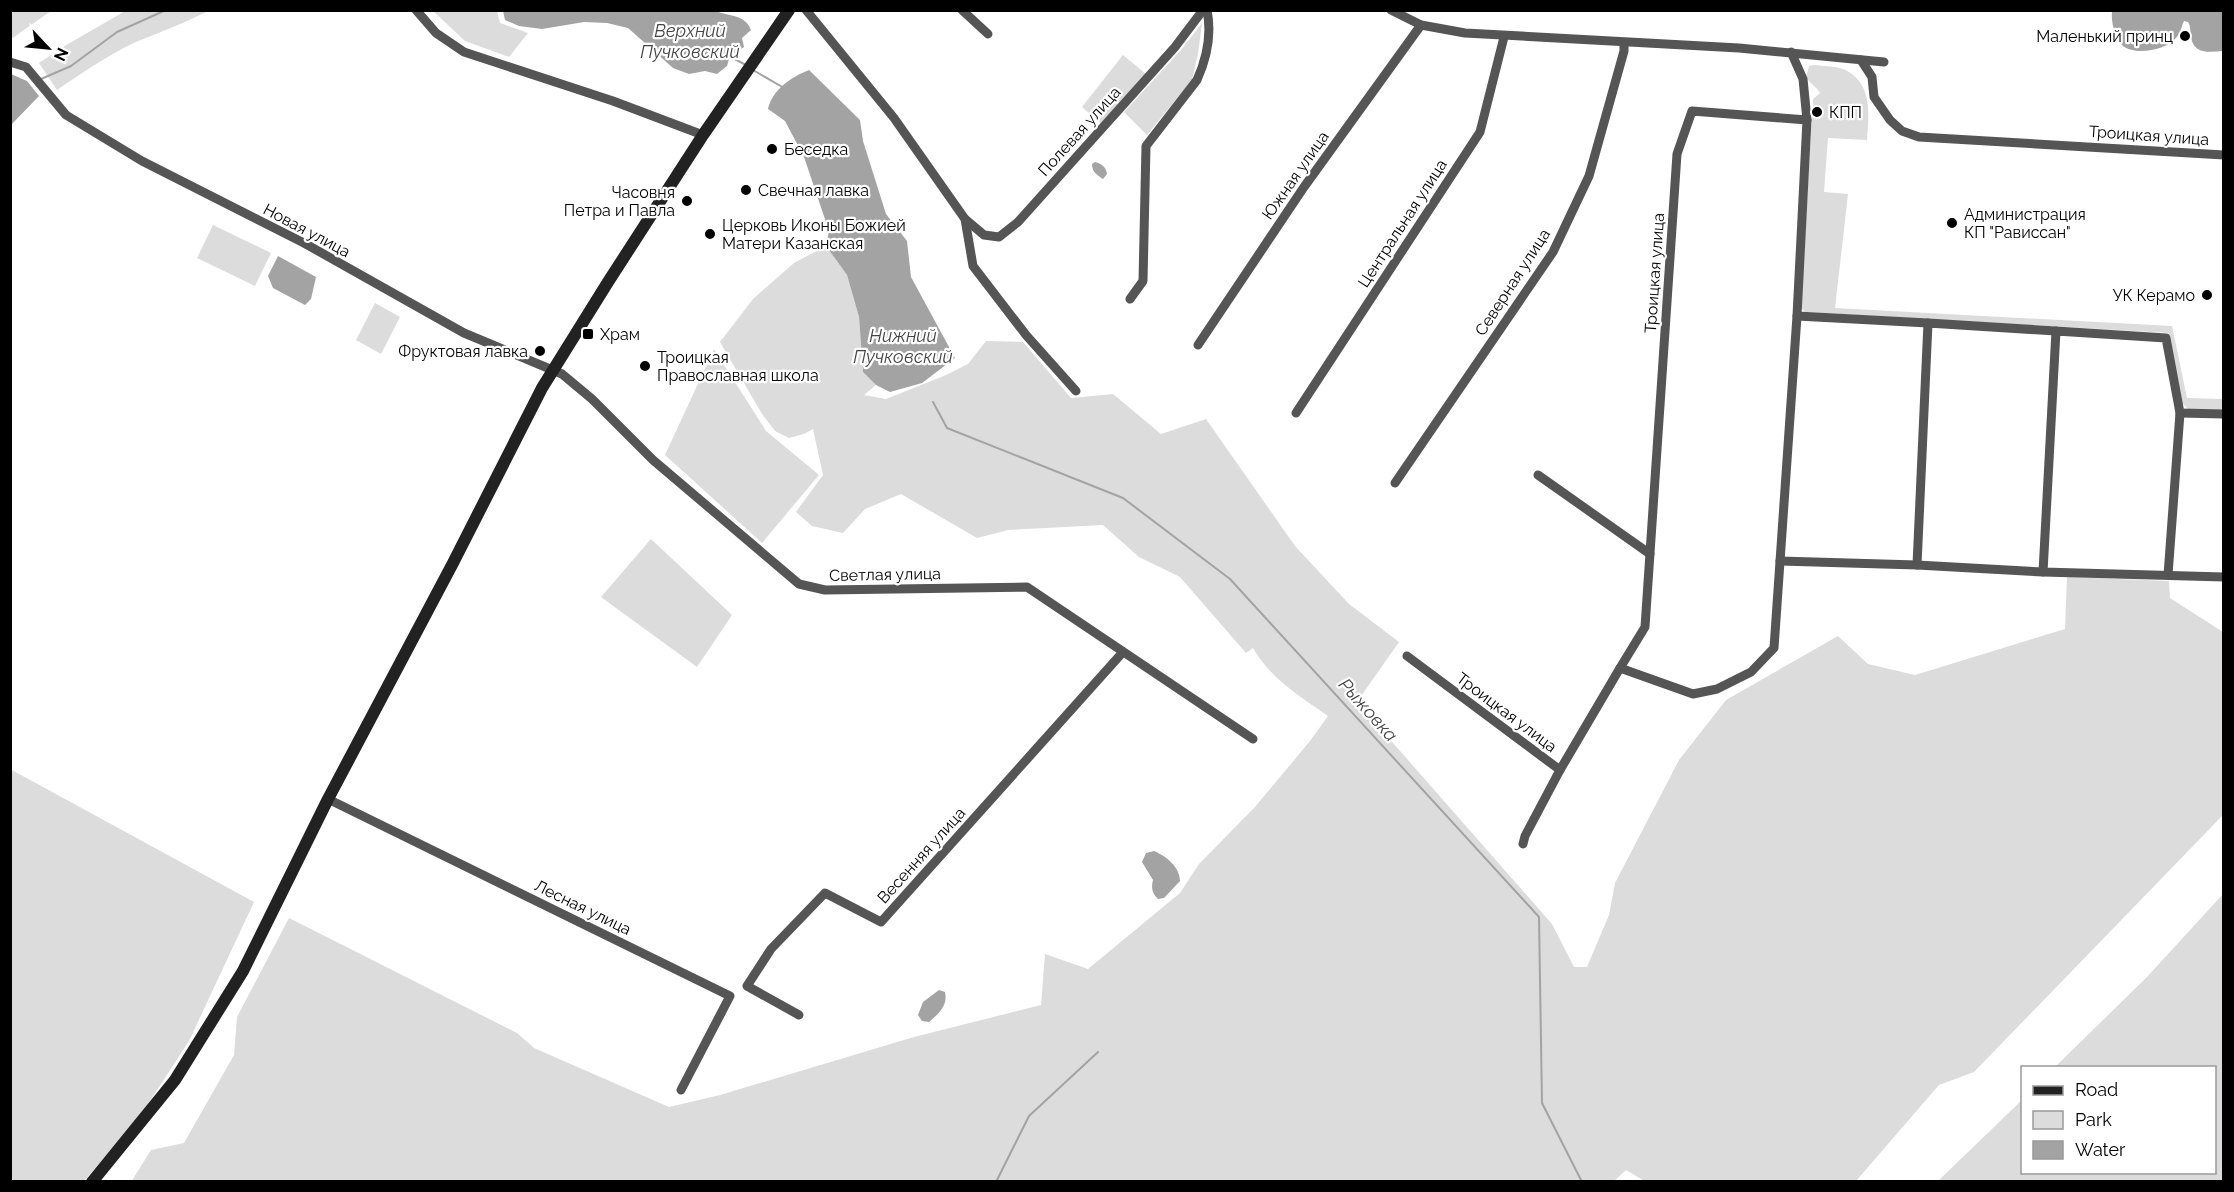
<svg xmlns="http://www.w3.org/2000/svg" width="2234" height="1192" viewBox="0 0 2234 1192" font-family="Raleway,sans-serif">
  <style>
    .green { fill: #dcdcdc }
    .water { fill: #a3a3a3 }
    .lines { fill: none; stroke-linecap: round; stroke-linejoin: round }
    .stream { stroke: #a3a3a3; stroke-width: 2 }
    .street { stroke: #555; stroke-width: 9 }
    .secondary { stroke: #222; stroke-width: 12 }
    .poi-dot { fill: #000; stroke: #fff; stroke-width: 2 }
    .labels { text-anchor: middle; stroke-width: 4.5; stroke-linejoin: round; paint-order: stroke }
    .poi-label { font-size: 16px; fill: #000; stroke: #fff; text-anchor: start }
    .street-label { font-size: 16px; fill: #000; stroke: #fff }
    .water-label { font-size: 18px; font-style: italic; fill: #444; stroke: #fff }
  </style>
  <rect width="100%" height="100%" fill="#fff"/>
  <g class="green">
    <polygon points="11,10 51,10 51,11 11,39"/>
    <path d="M127,10l81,1c-23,12 -48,21 -72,31 -28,13 -54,31 -79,48l-18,-27 29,-19z"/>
    <polygon points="433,11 497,11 500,23 528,33 509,57 465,41"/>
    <polygon points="1202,23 1198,54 1192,80 1147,135 1124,112 1181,50"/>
    <polygon points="1123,55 1147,75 1102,124 1082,107"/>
    <path d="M1814,65c9,1 21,1 29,4 30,13 26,44 24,71l-39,-2 -4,54 24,2 -13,114 337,18 15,72 36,1v11h-34l-7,-7 -13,-70 -364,-21 -4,-4 11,-193 8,1 1,-7 -8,-2v-8l7,-6c-4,-7 -10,-9 -14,-16l3,-11z"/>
    <polygon points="213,225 271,253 255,286 197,258"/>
    <path d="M826,246l21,29 12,42 4,55 13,13 -12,10 22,4 60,-24 22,-11 18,-23 37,1 48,56 42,-4 48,40 45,-15 89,127 54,58 50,38 -42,60 195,222 22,43h13l22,-52 6,-32 64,-123 47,-60 112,-64 30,28 47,11 150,-46 2,-52 102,4 1,17 53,34v183l-249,257 -35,13 -83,96 -210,1 -20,-12 -13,12h-1482l20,-32 33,-7 50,-88 3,-38 52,-99 228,115 17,15 135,59 51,-12 194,-58 127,-32 4,-51 43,15 92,-76 19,-29 56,-57 55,-66 18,-25c-29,-20 -57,-37 -75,-68l-7,5 -66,-76 -41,-20 -36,-32 -95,5 -31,8 -76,-44 -36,15 -22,24 -31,-7 -16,-14 27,-37 -10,-46 -9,5 -15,4 -14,-7 -13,-17 -42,-72 33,-43 41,-36z"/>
    <polygon points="375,303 400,317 381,354 356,340"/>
    <polygon points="714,349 766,431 819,475 762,543 665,455"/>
    <polygon points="651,539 732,615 697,667 601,597"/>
    <polygon points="10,769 254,902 189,1041 142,1113 84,1181 11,1181"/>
    <polygon points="2223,894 2223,1181 1938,1181 2022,1100 2022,1172 2214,1172 2214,1068 2055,1067 2147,977"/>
  </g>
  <g class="water">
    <path d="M503,11h213c14,6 29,3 35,19l-9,8 2,9 -14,9 -3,10 -10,8 -12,-3 -16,3 -16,-6 -45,-40 -21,-5 -23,-1 -42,7 -23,-3 -14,-6z"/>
    <path d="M2112,11h111v40c-13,1 -29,4 -32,-14 -1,-6 0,-10 -3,-15l-4,-1c-3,6 -3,12 -8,17 -10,12 -40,18 -53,8 -9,-8 -12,-25 -11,-35z"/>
    <path d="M809,70l51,50 3,21 23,73 21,27 4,36 44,81 -33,25 -32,9 -14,-7 -13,-13 -4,-55 -12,-42 -21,-29 3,-15 -25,-74 -19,-36 -17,-12c4,-19 23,-32 41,-39z"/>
    <polygon points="11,74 27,81 39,96 11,125"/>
    <path d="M1095,162c7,2 11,5 12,12l-4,5c-6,-4 -11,-7 -11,-15z"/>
    <polygon points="278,256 316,277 311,299 305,305 273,288 268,276"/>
    <path d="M1154,851c12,5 26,16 26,30l-16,17 -6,1c-6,-6 -7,-11 -5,-19l-11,-18 4,-9z"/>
    <path d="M939,990l6,2c3,14 -6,21 -16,30l-7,-1 -4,-6 5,-13z"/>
  </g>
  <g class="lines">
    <g class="stream">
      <polyline points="727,55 746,65"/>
      <polyline points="753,70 784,88"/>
      <polyline points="41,79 71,66 117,32 166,10"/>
      <polyline points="933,402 947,428 1123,498 1230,579 1539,917 1542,1103 1582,1182"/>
      <polyline points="996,1182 1029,1116 1098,1052"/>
    </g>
    <g class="street">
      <polyline points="416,10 436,33 464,52 613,101 703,135"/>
      <polyline points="806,10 894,118 965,219 973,266 1026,335 1076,391"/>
      <polyline points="962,10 988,34"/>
      <polyline points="1391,10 1421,25 1465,33 1739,48 1884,62"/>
      <polyline points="1791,52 1803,79 1807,120"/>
      <polyline points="1861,60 1872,77 1874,97 1890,120 1902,131 1919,137 2224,155"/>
      <polyline points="10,62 26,67 66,115 142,161 304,243 464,333 562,374 592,399 653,460 799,584 825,590 1027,587 1253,739"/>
      <polygon points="1692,111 1807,120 1797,316 1774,648 1751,672 1717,689 1693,694 1620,668 1645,627 1677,154"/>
      <polyline points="965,219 984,235 999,237 1018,222 1175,47 1203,10"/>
      <path d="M1130,299l13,-18 3,-135 51,-66c10,-22 15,-45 10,-70"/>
      <polyline points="1797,316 1928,323"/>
      <polyline points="1198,345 1304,187 1421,25"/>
      <polyline points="1296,413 1480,132 1504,37"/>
      <polyline points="2180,413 2224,414"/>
      <polyline points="1538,475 1650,554"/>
      <polyline points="1395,483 1553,252 1589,176 1624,51 1624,43"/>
      <polyline points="1780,561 1917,565 2043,572 2224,577"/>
      <polyline points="1917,565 1928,323 2056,331"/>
      <polyline points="2043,572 2056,331 2166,338 2180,413 2168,575"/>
      <polyline points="1407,656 1560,770"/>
      <polyline points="328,799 730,996 681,1090"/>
      <polyline points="1523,844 1525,836 1560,770 1620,668"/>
      <polyline points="799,1015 747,986 771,949 825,893 881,922 1123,652"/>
    </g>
    <polyline class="secondary" points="92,1182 175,1080 243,971 328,799 453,563 542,388 608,282 703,135 789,10"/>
  </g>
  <g class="poi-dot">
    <circle cx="2185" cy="36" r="6"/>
    <circle cx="1817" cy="112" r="6"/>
    <circle cx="772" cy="149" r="6"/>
    <circle cx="746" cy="190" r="6"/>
    <circle cx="687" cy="201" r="6"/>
    <circle cx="1952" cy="223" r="6"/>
    <circle cx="710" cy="234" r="6"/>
    <circle cx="2207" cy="295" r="6"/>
    <rect x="582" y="328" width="12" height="12" rx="3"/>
    <circle cx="540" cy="351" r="6"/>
    <circle cx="645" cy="366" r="6"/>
  </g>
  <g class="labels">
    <g class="poi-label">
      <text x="2173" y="42" text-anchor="end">Маленький принц</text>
      <text x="1829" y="118">КПП</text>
      <text x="784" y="155">Беседка</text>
      <text x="758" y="196">Свечная лавка</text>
      <text x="675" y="198" text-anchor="end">Часовня<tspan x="675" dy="18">Петра и Павла</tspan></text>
      <text x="1964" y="220">Администрация<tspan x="1964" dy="18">КП "Рависсан"</tspan></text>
      <text x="722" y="231">Церковь Иконы Божией<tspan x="722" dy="18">Матери Казанская</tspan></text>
      <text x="2195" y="301" text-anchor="end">УК Керамо</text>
      <text x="600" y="340">Храм</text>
      <text x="528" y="357" text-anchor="end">Фруктовая лавка</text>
      <text x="657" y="363">Троицкая<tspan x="657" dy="18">Православная школа</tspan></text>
    </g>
    <g class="street-label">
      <text transform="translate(1079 131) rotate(-48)" y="6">Полевая улица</text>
      <text transform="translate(2149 135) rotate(4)" y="6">Троицкая улица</text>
      <text transform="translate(1295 175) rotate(-55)" y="6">Южная улица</text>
      <text transform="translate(1402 223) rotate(-57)" y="6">Центральная улица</text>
      <text transform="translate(307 230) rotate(28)" y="6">Новая улица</text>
      <text transform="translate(1654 273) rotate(-86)" y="6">Троицкая улица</text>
      <text transform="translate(1512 282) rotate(-57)" y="6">Северная улица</text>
      <text transform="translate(885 574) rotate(-1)" y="6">Светлая улица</text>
      <text transform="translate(1507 712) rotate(37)" y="6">Троицкая улица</text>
      <text transform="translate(921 855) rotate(-48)" y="6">Весенняя улица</text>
      <text transform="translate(583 907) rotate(26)" y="6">Лесная улица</text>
    </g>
    <g class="water-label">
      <text x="690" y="37">Верхний<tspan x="690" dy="21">Пучковский</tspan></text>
      <text x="903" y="342">Нижний<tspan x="903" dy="21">Пучковский</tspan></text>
      <text transform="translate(1368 710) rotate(48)" y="6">Рыжовка</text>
    </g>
  </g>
  <rect width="2234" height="1192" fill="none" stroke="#000000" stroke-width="24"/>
  <rect x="2021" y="1066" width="195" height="108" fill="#ffffff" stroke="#999999" stroke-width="1.5"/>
  <rect x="2033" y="1086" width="30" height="9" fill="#222222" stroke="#999999" stroke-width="1.5"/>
  <text x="2075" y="1096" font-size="18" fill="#000000">Road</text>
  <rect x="2033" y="1111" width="30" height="18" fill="#dcdcdc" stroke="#999999" stroke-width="1.5"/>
  <text x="2075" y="1126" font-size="18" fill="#000000">Park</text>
  <rect x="2033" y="1141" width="30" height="18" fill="#a3a3a3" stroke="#999999" stroke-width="1.5"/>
  <text x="2075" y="1156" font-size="18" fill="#000000">Water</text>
  <g transform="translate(48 48) rotate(116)" stroke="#ffffff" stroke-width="4.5" paint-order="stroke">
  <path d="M0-4.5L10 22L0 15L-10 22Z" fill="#000000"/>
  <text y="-9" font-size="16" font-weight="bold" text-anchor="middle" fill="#000000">N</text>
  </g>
</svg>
